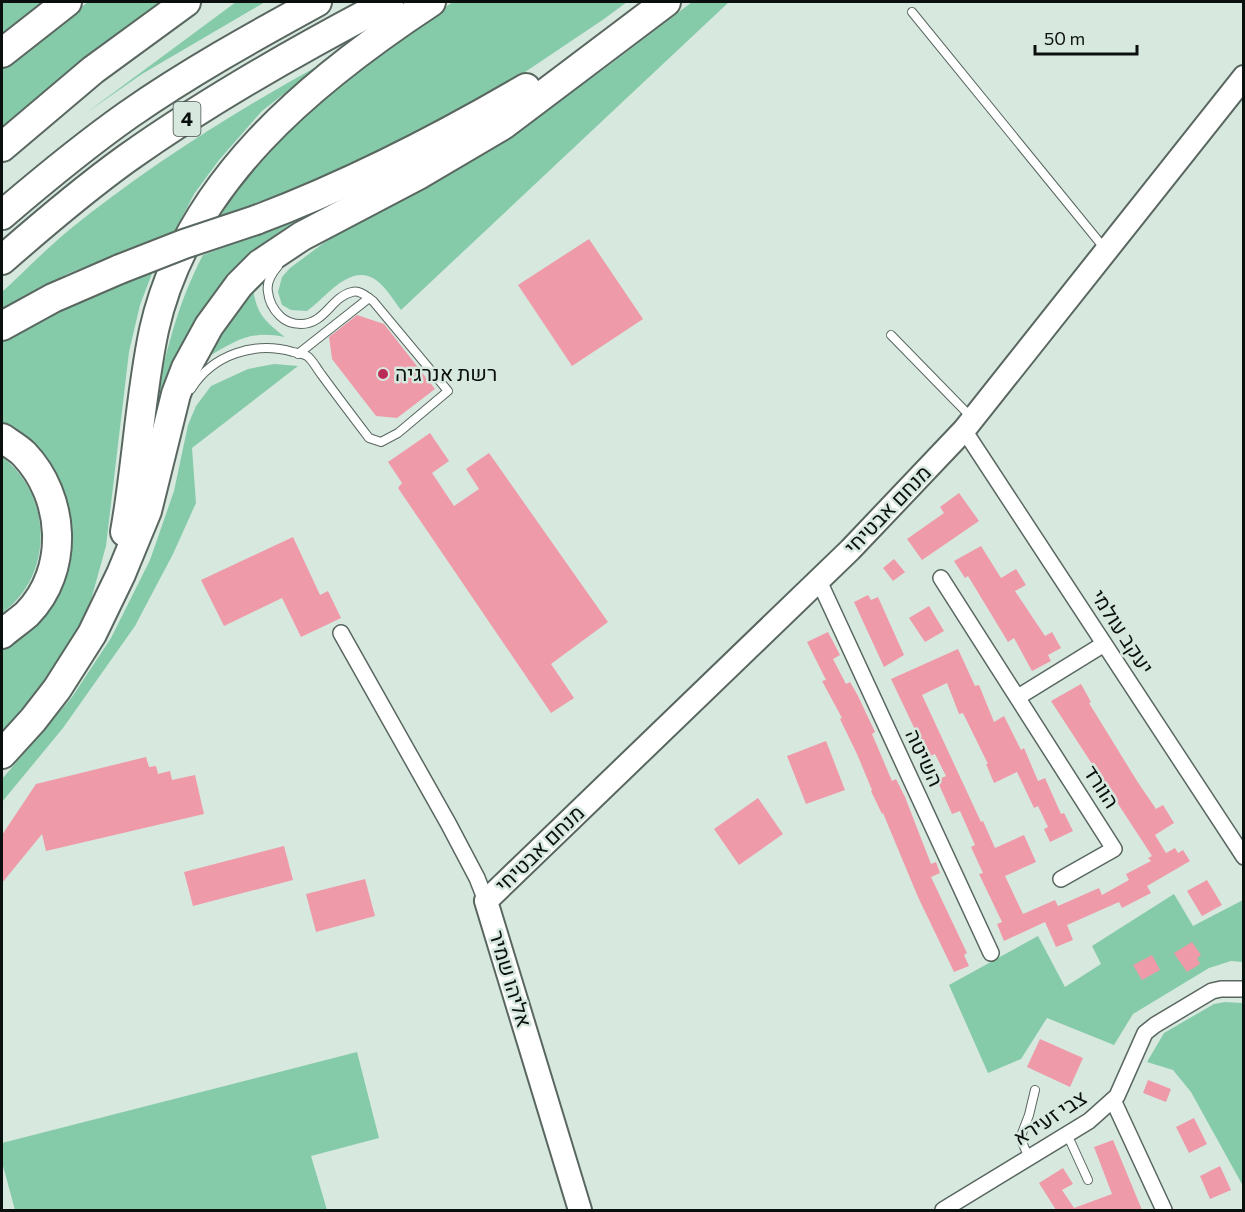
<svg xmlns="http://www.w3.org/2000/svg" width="1245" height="1212" viewBox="0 0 1245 1212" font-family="Commissioner,Heebo,sans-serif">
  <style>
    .green { fill: #86cba9 }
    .building { fill: #ef9aa9 }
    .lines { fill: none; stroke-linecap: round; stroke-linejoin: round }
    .lane-casing { stroke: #596760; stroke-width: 10 }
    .street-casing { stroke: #596760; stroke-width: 18 }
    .secondary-casing { stroke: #596760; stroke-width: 26 }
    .highway-casing { stroke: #596760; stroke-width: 32 }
    .lane { stroke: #fff; stroke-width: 8 }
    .street { stroke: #fff; stroke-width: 15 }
    .secondary { stroke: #fff; stroke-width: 22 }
    .highway { stroke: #fff; stroke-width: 28 }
    .highway-bridge-casing { stroke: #596760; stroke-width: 32; stroke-linecap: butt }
    .highway-bridge { stroke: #fff; stroke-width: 28 }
    .poi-dot { fill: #bb2b57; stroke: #d7e8df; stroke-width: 2 }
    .labels { text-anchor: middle; stroke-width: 5; stroke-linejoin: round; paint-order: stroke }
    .shield { fill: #d7e8df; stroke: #48514c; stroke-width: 1.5 }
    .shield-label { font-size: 20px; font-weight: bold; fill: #0a100d }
    .poi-label { font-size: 21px; fill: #0a100d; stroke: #d7e8df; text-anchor: start }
    .street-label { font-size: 21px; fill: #0a100d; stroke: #d7e8df }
  </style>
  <rect width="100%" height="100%" fill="#d7e8df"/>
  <g class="green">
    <polygon points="2,2 48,2 2,38"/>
    <polygon points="88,2 168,2 2,131 2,69"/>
    <polygon points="236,2 265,2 142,74 86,113"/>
    <polygon points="453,2 627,2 604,19 485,99 332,176 220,216 248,176 291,121 391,43"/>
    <path d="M692,2h37l-328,308c-7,-9 -15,-23 -25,-30 -26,-18 -50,18 -69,31l-16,-1 -9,-5 -4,-13 4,-15 8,-9 35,-26 190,-111 89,-62z"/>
    <path d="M323,63l-61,48 -43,49 -25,34 -19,37 -108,43 -65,36v-18c22,-20 44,-43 67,-62 79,-64 165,-118 254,-167z"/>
    <path d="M311,211c-19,13 -39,25 -57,40 -52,42 -78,103 -101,164 11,-56 23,-109 50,-160l66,-25z"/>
    <polygon points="153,271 140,305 129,352 106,546 91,600 76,636 50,679 2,737 2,649 6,647 66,572 71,552 71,522 63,491 50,466 19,433 2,422 2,341 35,320 72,301"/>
    <path d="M253,289c4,26 12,32 32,48 -34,-7 -48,3 -77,20l14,-26z"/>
    <polygon points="274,364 298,366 192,448 196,503 173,554 135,626 63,728 2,802 2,779 72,697 111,638 150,560 174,491 188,425 196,406 211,386 248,369"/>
    <path d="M2,457c51,38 52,119 0,156z"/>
    <polygon points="1174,894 1193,926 1243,900 1243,962 1231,961 1209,968 1133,1014 1114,1045 1047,1018 1021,1059 988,1073 949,985 1038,936 1065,987 1101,964 1092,946"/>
    <polygon points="1225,1002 1243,1003 1243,1186 1191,1092 1173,1070 1147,1062 1164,1033 1214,1004"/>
    <polygon points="357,1052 379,1138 311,1156 327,1210 15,1210 2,1162 2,1143"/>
  </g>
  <g class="building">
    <polygon points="589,239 643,319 572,366 518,285"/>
    <polygon points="357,315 384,324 435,389 397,418 376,416 332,359 329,337"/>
    <polygon points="430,433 449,461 432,473 454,506 479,489 466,469 489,453 608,622 551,664 574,698 551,713 398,488 402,483 388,462"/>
    <polygon points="959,493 979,521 922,560 907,539 944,513 940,507"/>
    <polygon points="293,537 320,595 328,591 341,618 301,637 282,598 224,626 201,580"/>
    <polygon points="981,546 1001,578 1016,569 1026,585 1015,591 1045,636 1052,632 1061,648 1048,655 1051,661 1032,671 1014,638 1008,642 968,576 965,578 954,561"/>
    <polygon points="894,559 905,572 893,581 883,568"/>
    <polygon points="868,595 871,600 878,597 904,655 884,667 854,602"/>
    <polygon points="929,606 944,631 925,642 909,618"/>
    <polygon points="828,632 840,655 833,659 846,684 850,682 858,696 875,732 872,734 892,781 896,779 905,797 931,864 936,862 940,873 931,877 967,953 964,955 969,966 954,972 918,897 883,813 882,814 871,791 872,790 857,754 840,719 842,718 822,681 826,680 807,642"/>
    <polygon points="958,649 975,686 979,685 994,722 1004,716 1021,750 1024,748 1038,781 1045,778 1061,814 1064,813 1073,831 1050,842 1044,829 1048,827 1038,806 1034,808 1017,772 994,783 986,764 988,764 963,713 959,714 947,683 922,695 981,822 983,821 995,848 1024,835 1036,862 1005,876 1023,914 1055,900 1058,906 1099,888 1102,895 1129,880 1126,874 1151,861 1148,858 1152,856 1051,701 1081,684 1091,702 1089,703 1137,781 1156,809 1163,805 1174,823 1155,835 1166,853 1175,848 1178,853 1183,850 1190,861 1147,886 1151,893 1122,908 1119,902 1067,925 1073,940 1056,947 1045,922 1004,941 997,924 1002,922 979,874 983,873 971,847 975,845 960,811 952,814 937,780 946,776 935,754 928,757 891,679"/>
    <polygon points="826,741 845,790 806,804 787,756"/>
    <polygon points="146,757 149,767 156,766 158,774 170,771 172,780 195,775 204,814 46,851 42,834 2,883 2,835 36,784"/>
    <polygon points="758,798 783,834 739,865 714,829"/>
    <polygon points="284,846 293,880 193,906 184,872"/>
    <polygon points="365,879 375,916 316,932 306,894"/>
    <polygon points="1207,880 1222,905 1202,916 1187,891"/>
    <polygon points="1192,942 1201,955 1197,958 1200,964 1187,972 1174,953"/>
    <polygon points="1152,955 1160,970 1142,980 1133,965"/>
    <polygon points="1040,1039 1083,1058 1070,1087 1027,1067"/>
    <polygon points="1148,1080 1171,1089 1166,1102 1143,1093"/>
    <polygon points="1194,1118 1207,1144 1189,1153 1176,1127"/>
    <polygon points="1113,1140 1142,1210 1056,1210 1039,1183 1063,1168 1073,1184 1062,1190 1074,1208 1112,1194 1094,1147"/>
    <polygon points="1220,1166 1231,1190 1210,1199 1200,1176"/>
  </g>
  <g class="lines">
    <g class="lane-casing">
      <g id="lane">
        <polyline points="912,12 1105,249"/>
        <polyline points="891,335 972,418"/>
        <polyline points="298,354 369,298"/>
        <path d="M191,389c22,-35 64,-48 102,-37 4,1 10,2 14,4 5,3 10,13 14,18 16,22 32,43 48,64l12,4 17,-9 50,-42 -75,-90c-7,-5 -13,-11 -21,-9 -21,5 -27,32 -51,32 -8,0 -15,-2 -21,-8 -7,-7 -11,-14 -12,-24 -2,-10 3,-18 10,-26"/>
        <polyline points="1067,1134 1088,1180"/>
        <polyline points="1029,1158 1022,1142 1021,1136 1029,1115 1035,1090"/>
      </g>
    </g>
    <g class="street-casing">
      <g id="street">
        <polyline points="964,430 1244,857"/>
        <polyline points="941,578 1114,849 1061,879"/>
        <polyline points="819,581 991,953"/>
        <polyline points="341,633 448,823 477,878 486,901"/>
        <polyline points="1018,697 1104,644"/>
        <polyline points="1113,1100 1164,1210"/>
        <polyline points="943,1210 1089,1121 1117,1096 1145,1033 1155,1025 1212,991 1221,989 1244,989"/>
      </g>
    </g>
    <g class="secondary-casing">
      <polyline id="secondary" points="580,1210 486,901 850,550 964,430 1244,77"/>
    </g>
    <g class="highway-casing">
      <g id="highway">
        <polyline points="2,53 67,2"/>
        <polyline points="2,147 93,70 186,2"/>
        <path d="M2,215c41,-35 82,-69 126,-100 60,-42 125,-78 189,-113"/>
        <path d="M256,220c95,-36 183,-81 270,-132"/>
        <path d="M2,260c40,-35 81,-70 124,-101 83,-59 173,-110 263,-157"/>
        <polyline points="2,326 53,298 120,269"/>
        <path d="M2,438c7,5 16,10 22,16 41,43 46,116 3,160 -8,7 -17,13 -25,20"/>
        <path d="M125,532c12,-67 15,-136 29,-202 33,-148 157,-249 277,-328"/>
        <polyline points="2,754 33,720 57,689 92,634 121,574 147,511 176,394 186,368 209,326 239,285 260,264 302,236 420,174 503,125 666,2"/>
      </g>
    </g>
    <use href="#lane" class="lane"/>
    <use href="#street" class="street"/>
    <use href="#secondary" class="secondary"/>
    <use href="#highway" class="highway"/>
    <g class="highway-bridge-casing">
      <polyline id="highway-bridge" points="120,269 184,244 256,220"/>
    </g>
    <use href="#highway-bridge" class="highway-bridge"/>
  </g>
  <circle class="poi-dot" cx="383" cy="374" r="6"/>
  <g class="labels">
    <rect class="shield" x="173.5" y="102" width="27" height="34" rx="4.5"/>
    <g class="shield-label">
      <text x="187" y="126">4</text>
    </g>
    <g class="poi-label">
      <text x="395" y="381">רשת אנרגיה</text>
    </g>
    <g class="street-label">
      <text transform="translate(888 510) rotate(-46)" y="7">מנחם אבטיחי</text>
      <text transform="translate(1122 632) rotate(57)" y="7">יעקב עולמי</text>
      <text transform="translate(924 758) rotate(65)" y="7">השיטה</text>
      <text transform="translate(1101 787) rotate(57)" y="7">הוורד</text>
      <text transform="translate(540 849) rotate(-44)" y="7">מנחם אבטיחי</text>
      <text transform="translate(510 979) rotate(73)" y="7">אליהו שמיר</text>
      <text transform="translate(1050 1118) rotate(-33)" y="7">צבי זעירא</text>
    </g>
  </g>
  <rect width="1245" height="1212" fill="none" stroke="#0a100d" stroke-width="6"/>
  <path d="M1035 45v9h102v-9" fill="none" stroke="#0a100d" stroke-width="3"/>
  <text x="1044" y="45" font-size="18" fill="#0a100d" stroke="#d7e8df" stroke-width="4.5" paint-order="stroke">50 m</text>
</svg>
